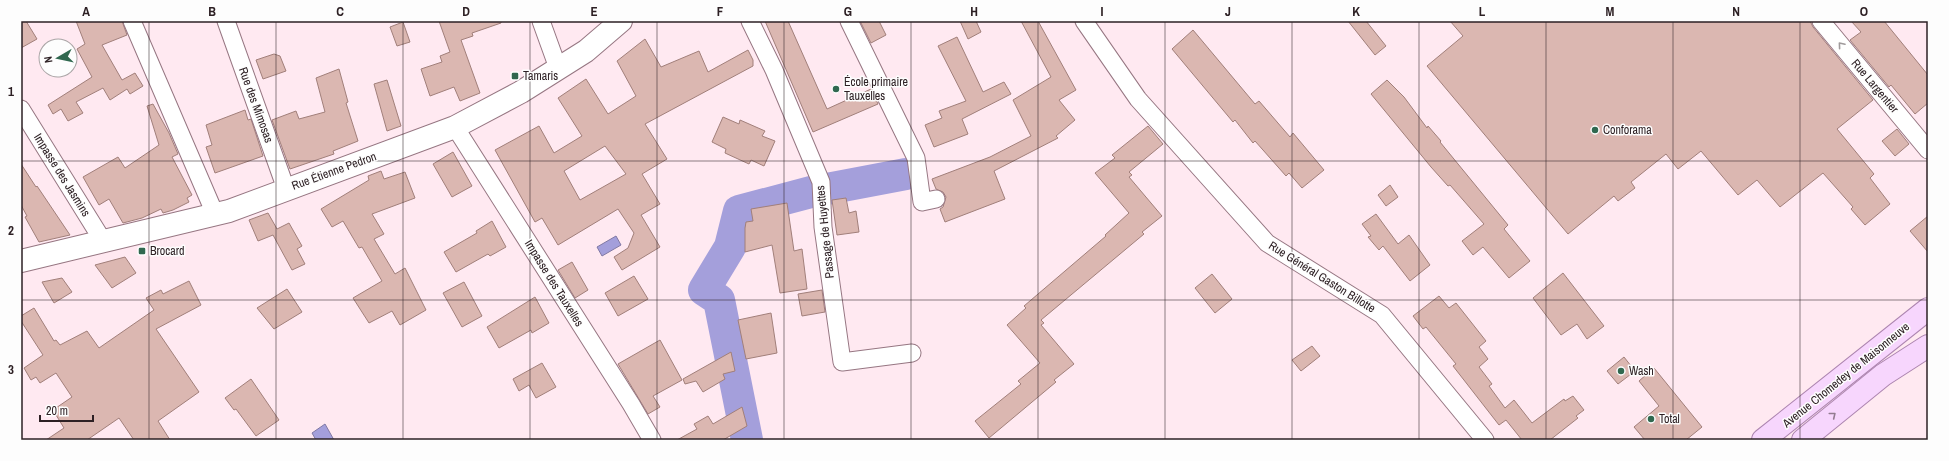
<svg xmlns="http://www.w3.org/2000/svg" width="1949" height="461" viewBox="0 0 1949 461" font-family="'Archivo Narrow',sans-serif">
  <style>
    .water { fill: #a49fdb; stroke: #8079a4 }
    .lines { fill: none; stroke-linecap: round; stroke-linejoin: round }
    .river { stroke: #a49fdb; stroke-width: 32 }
    .building { fill: #dbb7b1; stroke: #a17f7a; fill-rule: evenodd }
    .street-casing { stroke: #967682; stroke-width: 19 }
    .secondary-casing { stroke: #967682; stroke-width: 24 }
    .primary-casing { stroke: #ad85b0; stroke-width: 24 }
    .street { stroke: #fff; stroke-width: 17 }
    .secondary { stroke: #fff; stroke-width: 22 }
    .primary { stroke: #f7d6fd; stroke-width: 22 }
    .oneway { stroke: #a09b9c }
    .oneway2 { stroke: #927b90 }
    .grid { fill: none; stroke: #2d2024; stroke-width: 1; stroke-opacity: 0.55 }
    .poi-dot { fill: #30684f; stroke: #fdfdfd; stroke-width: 1.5 }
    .labels { text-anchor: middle; stroke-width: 3; stroke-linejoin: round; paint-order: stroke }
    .poi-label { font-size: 12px; fill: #2d2024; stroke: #fdfdfd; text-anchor: start }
    .street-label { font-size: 12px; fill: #2d2024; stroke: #fdfdfd }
    .neatline { fill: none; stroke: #2d2024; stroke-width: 1.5 }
    .grid-label { font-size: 13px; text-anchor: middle; font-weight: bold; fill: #2d2024 }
  </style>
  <rect width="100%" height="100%" fill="#ffe9f1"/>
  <g class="water">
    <polygon points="616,236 621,245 602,256 597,247"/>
    <polygon points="325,424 334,440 316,440 312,433"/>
  </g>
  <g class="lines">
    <polyline class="river" points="747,440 719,300 704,290 730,247 739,211 811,192 906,174"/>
  </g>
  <g class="building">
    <polygon points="21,21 26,21 37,39 21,48"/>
    <polygon points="76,21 122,21 127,35 102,45 122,80 135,73 143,86 130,94 127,89 110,100 103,88 76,102 83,113 68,121 61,109 53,114 48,105 92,77 77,49 85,44"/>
    <polygon points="439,21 501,21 501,23 472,33 473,36 461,40 480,93 460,101 454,87 430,96 421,69 442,62 440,56 450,52"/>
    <polygon points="765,21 788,21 827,109 871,89 878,104 813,132"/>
    <polygon points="860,21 879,21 886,35 871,43"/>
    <polygon points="960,21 976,21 981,32 968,39"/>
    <polygon points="1021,21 1038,21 1076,90 1059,100 1075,120 1056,136 1058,138 994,171 1005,199 945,222 940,209 943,207 946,197 943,192 936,189 932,179 990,157 1031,136 1013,100 1051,77"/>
    <polygon points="1348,21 1366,21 1386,46 1375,55"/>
    <polygon points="1450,21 1810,21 1813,27 1873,100 1837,129 1874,174 1870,178 1890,204 1865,225 1851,209 1853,207 1823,173 1780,207 1757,180 1738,195 1701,151 1678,169 1666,154 1631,182 1635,188 1618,201 1614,196 1568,234 1427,66 1463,36"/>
    <polygon points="1851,21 1884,21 1928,75 1928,103 1915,114 1891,85 1889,87 1850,40 1861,32"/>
    <polygon points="403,22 410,42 397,46 390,27"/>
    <polygon points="1193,30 1255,104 1259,101 1290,137 1293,133 1324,170 1302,188 1289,173 1286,176 1255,141 1253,143 1235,120 1233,122 1172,49"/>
    <polygon points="957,37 983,92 1004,82 1011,94 962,119 968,134 934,147 925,125 942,118 939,111 966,101 938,46"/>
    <path d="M645,39l16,28 38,-16 9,21 40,-22 5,10v6l-108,58 22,35 -25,15 18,30 -19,11 19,32 -38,23 -8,-13 14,-9 6,-15 -16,-24 -60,36 -16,-27 -7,4 -40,-72 44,-24 15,27 28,-17 -24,-38 28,-19 22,35 28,-18 -19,-35zM605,146l21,28 -46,26 -16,-29z"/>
    <polygon points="274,54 280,56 286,71 263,79 256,60"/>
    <polygon points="339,69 348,102 346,103 358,141 333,151 334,154 290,169 272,120 296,111 299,119 325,112 316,78"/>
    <polygon points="387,80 401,126 387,131 374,84"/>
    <polygon points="1387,80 1404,97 1427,128 1428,126 1441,141 1440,142 1508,225 1504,229 1530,261 1509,278 1483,247 1473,255 1462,241 1484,224 1450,185 1448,186 1431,167 1371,94"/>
    <polygon points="153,104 169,133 178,154 172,157 192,195 187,198 189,202 173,210 163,213 161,209 142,218 123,223 109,199 99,205 83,177 118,157 125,168 159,145 147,106"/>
    <polygon points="245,110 248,120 251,119 263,156 215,173 206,147 212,145 206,125"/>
    <polygon points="723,117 739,124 740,120 765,131 762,136 775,141 764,166 751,160 749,164 725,153 726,149 712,142"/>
    <polygon points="1148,126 1163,144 1129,172 1132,175 1129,177 1162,216 1142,232 1144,234 1041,320 1044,323 1041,325 1074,364 1054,380 1056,382 989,438 975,421 1021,384 1018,381 1040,363 1007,325 1026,308 1024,306 1106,236 1105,235 1129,213 1095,173 1115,158 1112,155"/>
    <polygon points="1897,129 1909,144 1895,156 1882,141"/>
    <polygon points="453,152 472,186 452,197 433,164"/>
    <polygon points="21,164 36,187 37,186 70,235 39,242 25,217 27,216 21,205"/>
    <polygon points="381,171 384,179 405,172 415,198 372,214 384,234 374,239 395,274 405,268 426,310 400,325 392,311 369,323 353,298 382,281 362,247 359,248 343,221 332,227 321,209 369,180 368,176"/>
    <polygon points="1390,185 1398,197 1386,206 1378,195"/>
    <polygon points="846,198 849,213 856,211 859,232 837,235 832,200"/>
    <polygon points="787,203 794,251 802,249 807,289 780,293 772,245 745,252 745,228 746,222 753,221 751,209"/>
    <polygon points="268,213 277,229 289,223 302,246 297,249 305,264 292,270 273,235 258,241 249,220"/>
    <polygon points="1376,214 1398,244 1409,235 1430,265 1410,281 1383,246 1379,250 1368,237 1371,236 1362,224"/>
    <polygon points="1928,216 1928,252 1910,231"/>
    <polygon points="492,221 506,247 490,256 488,254 456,272 444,252 477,233 476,231"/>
    <polygon points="125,257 136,273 112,288 95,265"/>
    <polygon points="572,262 588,290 575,298 558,270"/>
    <polygon points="1563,273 1604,326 1587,339 1577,324 1561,335 1533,298"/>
    <polygon points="1212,274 1232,299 1215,313 1195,288"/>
    <polygon points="634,276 648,299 618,316 605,293"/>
    <polygon points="62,278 72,292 54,303 42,282"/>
    <polygon points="189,281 201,305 156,329 199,392 158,421 170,440 134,440 119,418 87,440 46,440 64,428 53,410 72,397 56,373 40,383 36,377 31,380 24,368 43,355 21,321 21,316 34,308 54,341 56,340 60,345 87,331 99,348 154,310 146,298 161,290 163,294"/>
    <polygon points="464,282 482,316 462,327 443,293"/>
    <polygon points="287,289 302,312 274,329 257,308"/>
    <polygon points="822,290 825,312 802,316 798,294"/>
    <polygon points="1439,296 1449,308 1456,303 1486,341 1479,347 1488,359 1479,367 1492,384 1489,386 1505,408 1514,400 1532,423 1564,399 1565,401 1573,396 1584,410 1576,416 1578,418 1550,440 1522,440 1506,420 1499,425 1453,366 1456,364 1426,327 1423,329 1413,316"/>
    <polygon points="535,297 549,323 532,333 531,330 499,348 487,327"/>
    <polygon points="771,313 777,353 746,359 738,320"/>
    <polygon points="660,340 682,380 653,396 660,407 648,414 618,364"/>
    <polygon points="1312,346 1320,356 1301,371 1292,360"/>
    <polygon points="731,352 735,371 723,374 725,379 703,392 696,381 685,384 683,379"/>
    <polygon points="1624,357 1635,371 1618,384 1607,371"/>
    <polygon points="542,363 556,387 536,398 529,385 519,391 513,379"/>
    <polygon points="1654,368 1702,427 1686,440 1645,440 1634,427 1659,406 1639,381"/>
    <polygon points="251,379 279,420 256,436 236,409 234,410 225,398"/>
    <polygon points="742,407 747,426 723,440 677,440 697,429 694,424 708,416 713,424"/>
  </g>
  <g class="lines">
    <g class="street-casing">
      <g id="street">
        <polyline points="132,21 215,214"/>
        <polyline points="226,21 286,189"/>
        <polyline points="541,21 558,68"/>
        <polyline points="750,21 774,70 821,182 823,227 842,362 912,353"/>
        <polyline points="849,21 916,158 922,202 936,199"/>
        <polyline points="1084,21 1138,99 1267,243 1382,315 1485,440"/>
        <polyline points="1821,21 1928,150"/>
        <polyline points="21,109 103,241"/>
        <polyline points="455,127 631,404 652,440"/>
      </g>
    </g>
    <g class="secondary-casing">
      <polyline id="secondary" points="21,261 229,211 455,127 521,92 586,51 621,21"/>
    </g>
    <g class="primary-casing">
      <g id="primary">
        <polyline points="1763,440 1928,309"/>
        <polyline points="1803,440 1883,375 1928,346"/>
      </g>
    </g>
    <use href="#street" class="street"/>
    <use href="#secondary" class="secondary"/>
    <use href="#primary" class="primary"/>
  </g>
  <defs><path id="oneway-chevron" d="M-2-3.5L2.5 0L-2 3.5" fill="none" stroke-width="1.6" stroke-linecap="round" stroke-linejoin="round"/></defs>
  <use class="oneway" href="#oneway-chevron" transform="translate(1841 45) rotate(-130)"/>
  <use class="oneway2" href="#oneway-chevron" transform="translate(1833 415) rotate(-39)"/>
  <path class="grid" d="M149,21v419M276,21v419M403,21v419M530,21v419M657,21v419M784,21v419M911,21v419M1038,21v419M1165,21v419M1292,21v419M1419,21v419M1546,21v419M1673,21v419M1800,21v419M21,161h1907M21,300h1907"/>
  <g class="poi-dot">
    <rect x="511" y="72" width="8" height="8" rx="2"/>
    <circle cx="836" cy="89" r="4"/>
    <circle cx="1595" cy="130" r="4"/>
    <rect x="138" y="247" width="8" height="8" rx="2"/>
    <circle cx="1621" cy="371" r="4"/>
    <circle cx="1651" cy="419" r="4"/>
  </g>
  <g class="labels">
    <g class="poi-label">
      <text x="523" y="80">Tamaris</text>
      <text x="844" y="86">École primaire<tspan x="844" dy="14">Tauxelles</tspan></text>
      <text x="1603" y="134">Conforama</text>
      <text x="150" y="255">Brocard</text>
      <text x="1629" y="375">Wash</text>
      <text x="1659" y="423">Total</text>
    </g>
    <g class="street-label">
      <text transform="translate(1875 86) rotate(50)" y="4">Rue Largentier</text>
      <text transform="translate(256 105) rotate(70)" y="4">Rue des Mimosas</text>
      <text transform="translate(334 171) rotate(-20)" y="4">Rue Étienne Pedron</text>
      <text transform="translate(62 175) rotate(58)" y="4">Impasse des Jasmins</text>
      <text transform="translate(825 232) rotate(-96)" y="4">Passage de Huyettes</text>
      <text transform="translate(1322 277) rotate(32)" y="4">Rue Général Gaston Billotte</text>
      <text transform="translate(554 283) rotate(58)" y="4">Impasse des Tauxelles</text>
      <text transform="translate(1846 375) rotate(-39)" y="4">Avenue Chomedey de Maisonneuve</text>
    </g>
  </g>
  <rect width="1949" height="461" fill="none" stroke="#fdfdfd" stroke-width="44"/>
  <g transform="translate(58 58) rotate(261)"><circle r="19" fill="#fdfdfd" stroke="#aaa5a6"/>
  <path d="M0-3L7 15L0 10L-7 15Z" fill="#30684f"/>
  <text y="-6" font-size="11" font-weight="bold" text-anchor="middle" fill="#2d2024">N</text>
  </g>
  <path d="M40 415v6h53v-6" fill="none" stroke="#2d2024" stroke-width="2"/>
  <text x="46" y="415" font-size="12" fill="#2d2024" stroke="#fdfdfd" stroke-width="3" paint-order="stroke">20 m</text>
  <rect x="22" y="22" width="1905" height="417" class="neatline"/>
  <g class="grid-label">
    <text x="86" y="16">A</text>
    <text x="212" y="16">B</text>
    <text x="340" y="16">C</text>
    <text x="466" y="16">D</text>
    <text x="594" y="16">E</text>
    <text x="720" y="16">F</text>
    <text x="848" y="16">G</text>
    <text x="974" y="16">H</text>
    <text x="1102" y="16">I</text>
    <text x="1228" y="16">J</text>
    <text x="1356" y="16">K</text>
    <text x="1482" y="16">L</text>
    <text x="1610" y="16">M</text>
    <text x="1736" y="16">N</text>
    <text x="1864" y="16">O</text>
    <text x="11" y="96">1</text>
    <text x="11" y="235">2</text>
    <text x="11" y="374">3</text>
  </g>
</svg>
